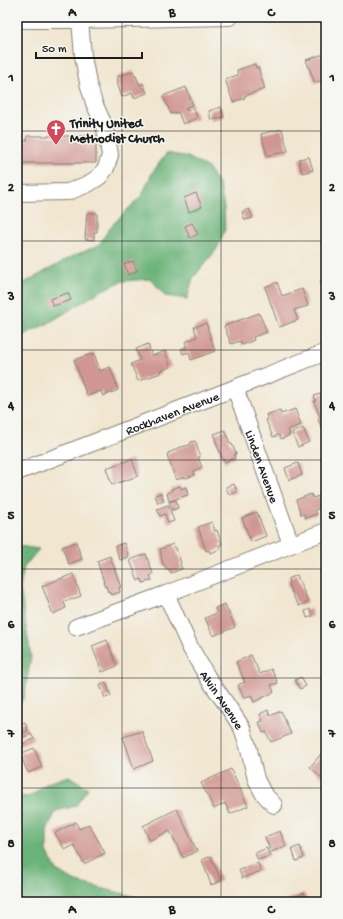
<svg xmlns="http://www.w3.org/2000/svg" width="343" height="919" viewBox="0 0 343 919" font-family="'Gochi Hand',sans-serif">
  <style>
    .forest { fill: #6bb278; stroke: #44674a }
    .building { fill: #d09692 }
    .lines { fill: none; stroke-linecap: round; stroke-linejoin: round }
    .minor-casing { stroke: #868176; stroke-width: 18 }
    .minor { stroke: #fff; stroke-width: 16 }
    .grid { fill: none; stroke: #1c1c1c; stroke-width: 1; stroke-opacity: 0.55 }
    .labels { text-anchor: middle; stroke-width: 3; stroke-linejoin: round; paint-order: stroke }
    .poi-label { font-size: 13px; font-weight: bold; fill: #1c1c1c; stroke: #f6f6f2; text-anchor: start }
    .street-label { font-size: 13px; fill: #1c1c1c; stroke: #f6f6f2 }
    .neatline { fill: none; stroke: #1c1c1c; stroke-width: 1.5 }
    .grid-label { font-size: 13px; text-anchor: middle; font-weight: bold; fill: #1c1c1c }
  </style>
  <rect width="100%" height="100%" fill="#f6f6f2"/>
  <filter id="ink" filterUnits="userSpaceOnUse"><feTurbulence type="fractalNoise" baseFrequency=".025" numOctaves="2"/><feDisplacementMap in="SourceGraphic" scale="8" xChannelSelector="R" yChannelSelector="G"/><feConvolveMatrix kernelMatrix="1 2 1 2 8 2 1 2 1" color-interpolation-filters="sRGB"/></filter>
  <filter id="wash" filterUnits="userSpaceOnUse"><feTurbulence type="fractalNoise" baseFrequency=".012" numOctaves="4" result="noise"/><feDisplacementMap in="SourceGraphic" scale="16" xChannelSelector="R" yChannelSelector="G"/><feGaussianBlur stdDeviation="0.9" result="paint"/><feColorMatrix in="noise" values="0 0 0 0 0 0 0 0 0 0 0 0 0 0 0 0 0 1.4 0 .05"/><feComposite in="paint" operator="in"/></filter>
  <g filter="url(#wash)">
    <rect width="100%" height="100%" fill="#f1e6d0"/>
    <g class="forest">
      <polygon points="167,153 188,157 208,168 220,187 224,208 225,230 217,249 193,278 187,299 165,296 151,279 123,281 102,290 47,324 17,338 17,287 73,256 99,245 111,226 142,195 152,173"/>
      <polygon points="18,546 39,549 24,567 20,589 31,657 24,697 17,709"/>
      <polygon points="69,776 88,788 76,806 56,811 47,830 47,852 57,871 76,882 157,902 17,902 17,796 29,797 47,783"/>
    </g>
    <g id="blocks">
      <g class="building">
        <polygon points="324,54 326,60 326,79 315,83 306,60"/>
        <polygon points="255,64 256,68 258,67 265,89 244,96 245,98 233,102 225,79 238,75 237,70"/>
        <polygon points="133,71 135,76 136,76 140,85 143,83 147,93 134,98 132,93 122,97 117,83 118,82 117,77"/>
        <polygon points="186,87 193,105 185,108 187,111 194,108 197,118 183,124 178,112 171,114 163,96"/>
        <polygon points="221,107 224,117 211,120 209,111"/>
        <polygon points="282,129 288,151 267,156 261,134"/>
        <polygon points="27,136 96,136 96,163 17,163 17,141 27,141"/>
        <polygon points="309,157 313,170 302,173 299,159"/>
        <polygon points="196,193 202,207 189,212 184,198"/>
        <polygon points="249,209 253,218 245,220 242,212"/>
        <polygon points="87,213 97,213 97,232 94,232 94,240 85,239"/>
        <polygon points="192,223 198,234 190,238 185,226"/>
        <polygon points="133,261 137,271 128,275 124,264"/>
        <polygon points="326,279 326,295 320,281"/>
        <polygon points="277,282 282,296 302,289 308,306 294,310 298,320 279,327 265,287"/>
        <polygon points="68,293 71,300 53,306 50,299"/>
        <polygon points="259,313 267,332 253,337 254,340 242,345 240,341 231,344 224,326"/>
        <polygon points="206,323 215,351 191,360 189,352 183,354 181,349 187,347 185,342 197,337 194,327"/>
        <polygon points="148,344 152,356 165,351 171,367 160,371 161,373 138,381 131,364 140,360 136,349"/>
        <polygon points="94,353 100,371 110,367 117,385 116,385 118,390 103,396 101,391 87,396 74,360"/>
        <polygon points="326,392 326,427 322,429 318,419 320,418 314,401 316,401 314,396"/>
        <polygon points="295,409 301,425 288,430 290,435 281,439 279,435 273,437 266,420 268,419 266,415 280,410 281,414"/>
        <polygon points="303,428 309,442 298,447 292,433"/>
        <polygon points="225,430 230,444 232,444 236,454 234,455 235,458 224,462 223,458 222,458 215,439 216,439 214,434"/>
        <polygon points="195,441 197,444 197,447 200,457 198,458 202,467 194,471 195,475 186,478 185,477 176,480 167,455 168,455 168,453 178,449 177,448 190,445 191,442"/>
        <polygon points="132,459 138,476 112,485 106,468"/>
        <polygon points="298,463 302,475 289,480 285,468"/>
        <polygon points="234,484 237,492 229,495 226,487"/>
        <polygon points="180,486 181,489 186,487 188,495 169,501 167,493 172,491 171,489"/>
        <polygon points="161,493 164,501 158,503 155,495"/>
        <polygon points="311,494 313,498 322,495 325,506 315,510 317,514 305,518 304,514 301,515 296,500"/>
        <polygon points="176,500 178,508 172,510 169,502"/>
        <polygon points="168,505 174,521 168,523 165,514 160,516 157,509"/>
        <polygon points="257,512 266,536 251,542 242,518"/>
        <polygon points="212,522 215,531 217,530 222,544 219,545 221,549 210,553 209,550 206,551 198,527"/>
        <polygon points="76,542 82,559 69,564 62,547"/>
        <polygon points="124,543 129,557 120,560 115,546"/>
        <polygon points="173,544 175,548 176,548 181,563 180,564 182,569 171,573 169,569 167,570 165,565 163,565 160,549"/>
        <polygon points="146,554 153,574 150,576 152,580 143,583 141,579 138,581 130,560"/>
        <polygon points="110,556 121,587 119,587 120,592 111,595 109,591 108,592 106,586 105,587 103,582 104,582 97,561"/>
        <polygon points="73,574 81,596 64,602 66,608 53,614 42,586"/>
        <polygon points="297,575 308,602 299,606 297,602 296,602 288,584 289,583 288,579"/>
        <polygon points="225,604 235,627 213,636 205,618 217,613 215,608"/>
        <polygon points="310,609 313,616 307,618 305,611"/>
        <polygon points="107,640 117,666 102,672 92,646"/>
        <polygon points="251,655 260,674 271,669 278,683 271,685 274,692 254,702 251,695 244,698 238,685 245,682 236,662"/>
        <polygon points="301,677 306,686 300,689 295,680"/>
        <polygon points="106,683 111,696 105,698 100,685"/>
        <polygon points="268,710 270,716 281,711 291,734 271,742 266,732 263,733 259,722 263,721 260,714"/>
        <polygon points="25,722 28,731 17,735 17,725"/>
        <polygon points="142,731 153,761 134,769 123,737"/>
        <polygon points="31,734 34,739 18,746 17,740"/>
        <polygon points="34,748 42,767 28,773 20,754"/>
        <polygon points="321,754 324,757 326,755 326,782 310,767"/>
        <polygon points="231,769 248,806 230,814 225,803 214,809 201,783"/>
        <polygon points="177,809 197,851 183,858 170,831 150,840 143,826"/>
        <polygon points="76,822 79,829 89,824 105,853 84,864 74,845 65,850 55,833"/>
        <polygon points="280,831 286,846 271,852 265,837"/>
        <polygon points="300,846 304,858 296,861 292,849"/>
        <polygon points="267,848 270,856 258,860 255,853"/>
        <polygon points="211,856 221,881 211,885 202,860"/>
        <polygon points="258,863 261,871 242,878 239,870"/>
        <polygon points="304,893 308,902 282,902"/>
      </g>
    </g>
  </g>
  <g filter="url(#ink)">
    <use href="#blocks" fill-opacity="0" stroke="#868176" stroke-width="1"/>
    <g class="lines">
      <g class="minor-casing">
        <g id="minor">
          <polyline points="17,20 80,20 230,17"/>
          <polyline points="17,193 68,192 88,184 99,177 106,168 110,155 108,143 104,125 94,103 88,83 83,56 80,20"/>
          <path id="s1" d="M235,388l56,156"/>
          <path id="s2" d="M17,472l218,-84 91,-36"/>
          <path id="s3" d="M166,594l24,53 18,31 21,30 13,20 6,18 8,33 7,14 11,12"/>
          <polyline points="76,627 166,594 326,531"/>
        </g>
      </g>
      <use href="#minor" class="minor"/>
    </g>
  </g>
  <path class="grid" d="M122,17v885M221,17v885M17,131h309M17,241h309M17,350h309M17,460h309M17,569h309M17,678h309M17,788h309"/>
  <defs>
    <g id="church-pin" transform="scale(1)"><path d="M0 17L-7.5 6A9.5 9.5 0 1 1 7.5 6Z" fill="#d1495b" stroke="#f6f6f2"/><path d="M-1.2-6h2.4v3.5h3.3v2.4h-3.3V6h-2.4V-.1h-3.3v-2.4h3.3Z" fill="#fff"/></g>
  </defs>
  <g fill-rule="evenodd">
    <use href="#church-pin" x="56" y="129"/>
  </g>
  <g class="labels">
    <g class="poi-label">
      <text x="70" y="127">Trinity United<tspan x="70" dy="15">Methodist Church</tspan></text>
    </g>
    <g class="street-label">
      <text dy="5" stroke="none"><textPath href="#s2" startOffset="166">Rockhaven Avenue</textPath></text>
      <text dy="5" stroke="none"><textPath href="#s1" startOffset="83">Linden Avenue</textPath></text>
      <text dy="5" stroke="none"><textPath href="#s3" startOffset="120">Alvin Avenue</textPath></text>
    </g>
  </g>
  <rect width="343" height="919" fill="none" stroke="#f6f6f2" stroke-width="44"/>
  <path d="M36 52v6h106v-6" fill="none" stroke="#1c1c1c" stroke-width="2"/>
  <text x="42" y="52" font-size="12" fill="#1c1c1c" stroke="#f6f6f2" stroke-width="3" paint-order="stroke">50 m</text>
  <rect x="22" y="22" width="299" height="875" class="neatline"/>
  <g class="grid-label">
    <text x="72" y="16">A</text>
    <text x="172" y="16">B</text>
    <text x="271" y="16">C</text>
    <text x="11" y="81">1</text>
    <text x="332" y="81">1</text>
    <text x="11" y="191">2</text>
    <text x="332" y="191">2</text>
    <text x="11" y="300">3</text>
    <text x="332" y="300">3</text>
    <text x="11" y="409">4</text>
    <text x="332" y="409">4</text>
    <text x="11" y="519">5</text>
    <text x="332" y="519">5</text>
    <text x="11" y="628">6</text>
    <text x="332" y="628">6</text>
    <text x="11" y="737">7</text>
    <text x="332" y="737">7</text>
    <text x="11" y="847">8</text>
    <text x="332" y="847">8</text>
    <text x="72" y="913">A</text>
    <text x="172" y="913">B</text>
    <text x="271" y="913">C</text>
  </g>
</svg>
